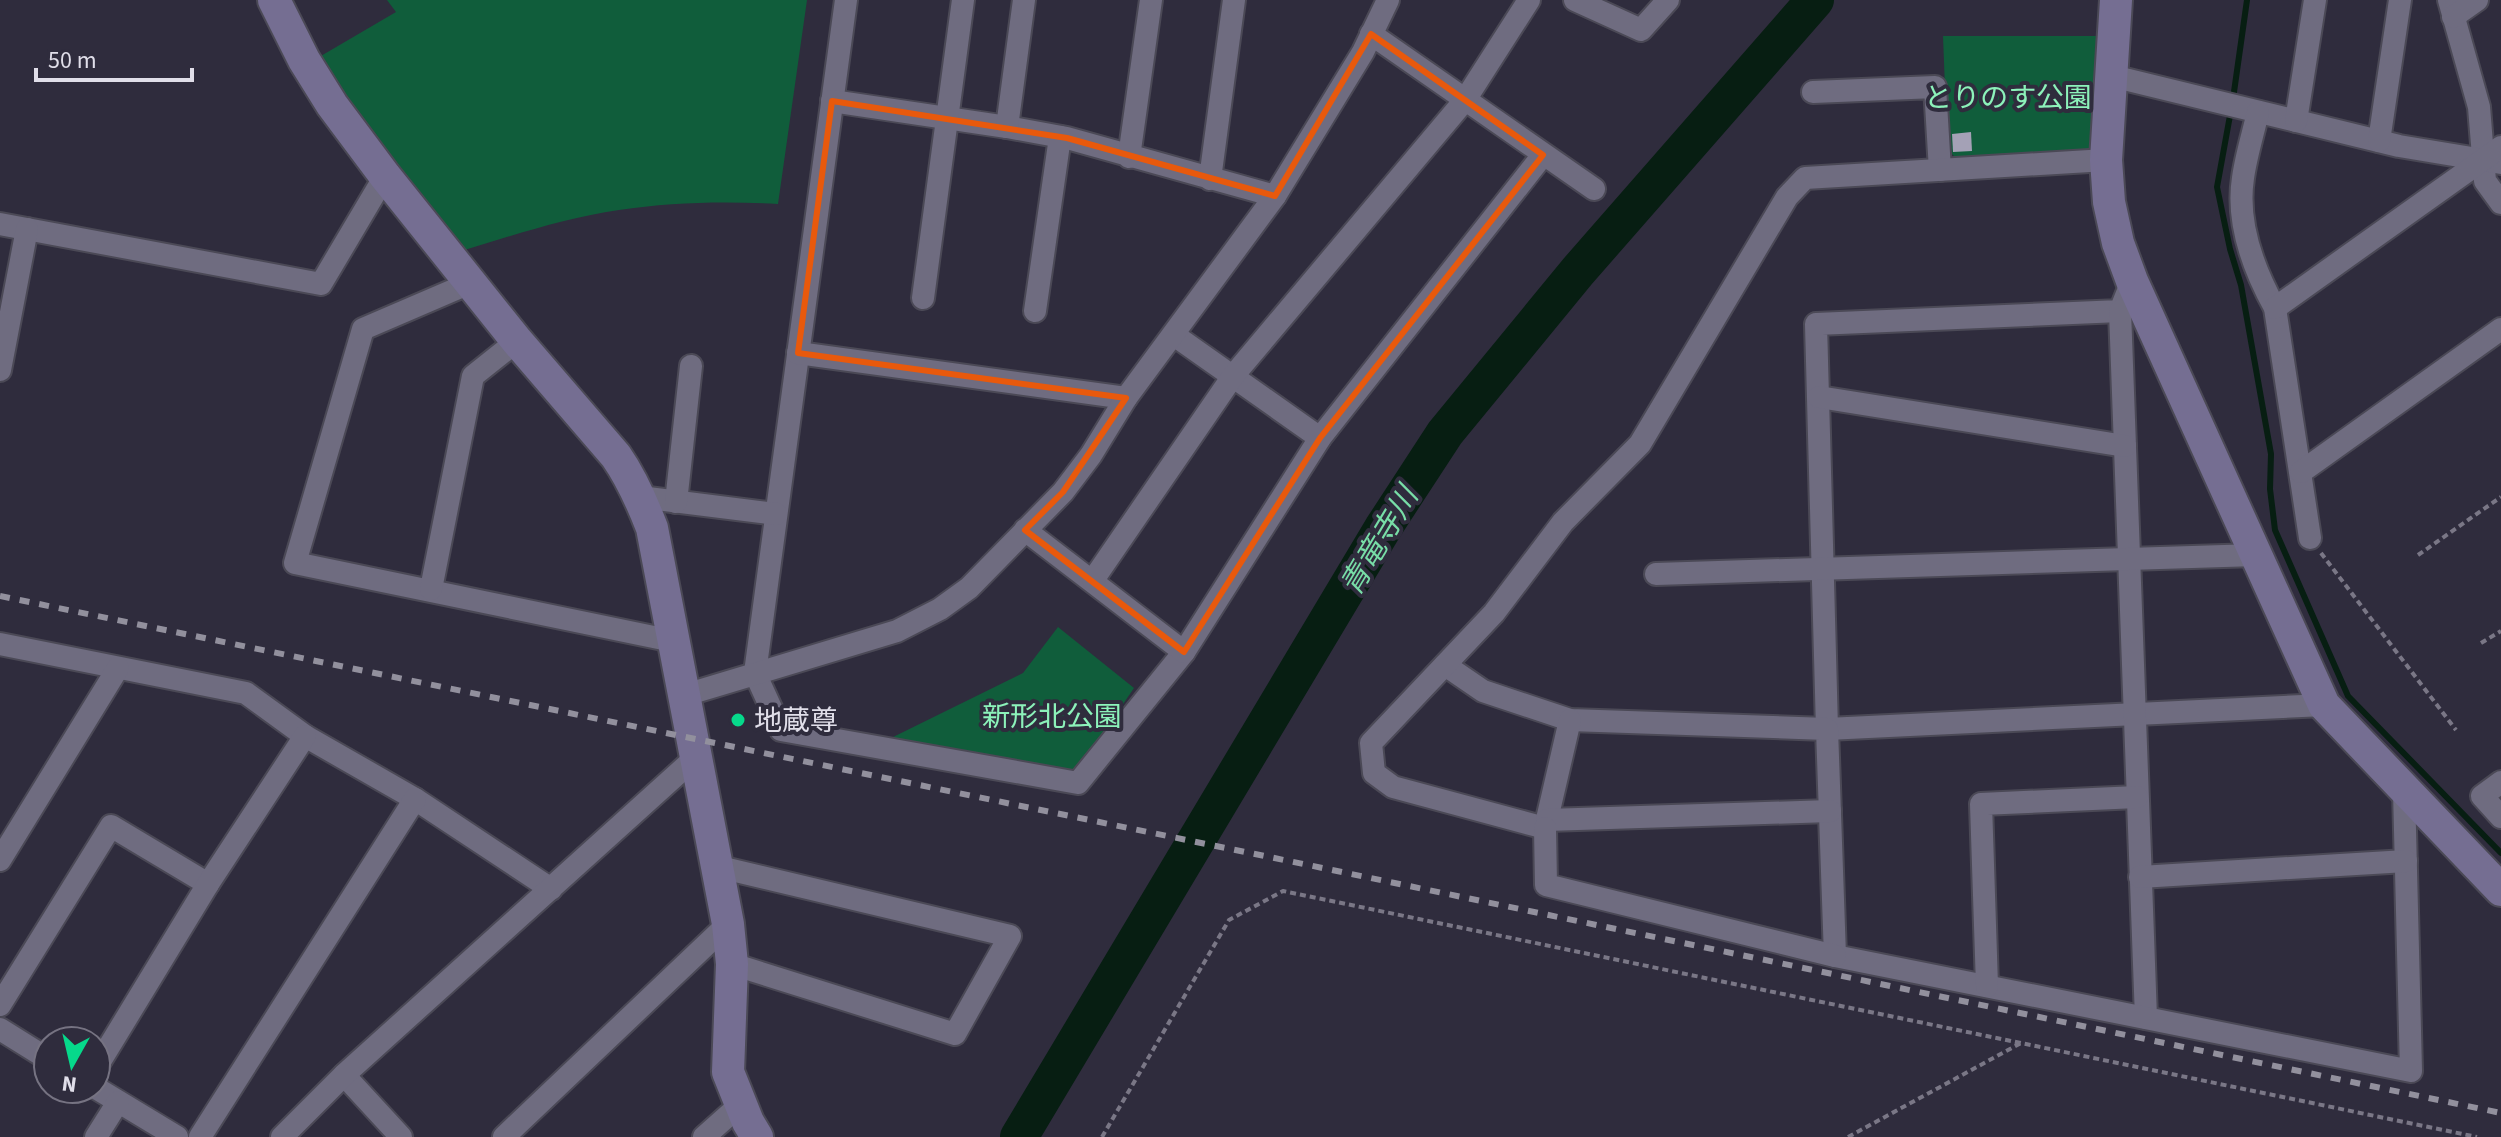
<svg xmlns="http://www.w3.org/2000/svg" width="2501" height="1137" viewBox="0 0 2501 1137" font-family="'Source Sans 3','Noto Sans JP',sans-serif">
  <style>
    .green { fill: #105d3b }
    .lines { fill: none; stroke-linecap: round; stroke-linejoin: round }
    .stream { stroke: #071e12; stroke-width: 6 }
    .river { stroke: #071e12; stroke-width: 38 }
    .building { fill: #a4a1b6 }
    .street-casing { stroke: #4b4956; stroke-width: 26 }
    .secondary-casing { stroke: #4b4956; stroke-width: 36 }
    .path { stroke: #7a7786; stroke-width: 4; stroke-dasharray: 6 4; stroke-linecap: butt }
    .street { stroke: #6f6c80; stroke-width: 22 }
    .secondary { stroke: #756e92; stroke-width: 32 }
    .rail { stroke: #92909d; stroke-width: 6; stroke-dasharray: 10 10; stroke-linecap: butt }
    .marked { fill: none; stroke: #e8590c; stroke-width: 6; stroke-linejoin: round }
    .poi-dot { fill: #06d98b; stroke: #2f2c3d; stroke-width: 3 }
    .labels { text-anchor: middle; stroke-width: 8; stroke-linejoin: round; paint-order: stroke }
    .park-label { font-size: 28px; fill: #8cf2ba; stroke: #2f2c3d }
    .poi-label { font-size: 28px; fill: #e0dee9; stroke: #2f2c3d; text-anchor: start }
    .water-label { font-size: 30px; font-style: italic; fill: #78dea7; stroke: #2f2c3d }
  </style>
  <rect width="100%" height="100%" fill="#2f2c3d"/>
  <g class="green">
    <path d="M387,0h420l-29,204c-52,-3 -107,-2 -159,6 -55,8 -108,26 -161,42l-144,-192 82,-48z"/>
    <path d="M1943,36h156l-7,113 -7,7 -122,5c-12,-5 -14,-9 -16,-21z"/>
    <polygon points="1058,627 1134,688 1075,775 887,740 1023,673"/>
  </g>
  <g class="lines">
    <g class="stream">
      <polyline points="2233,99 2247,0"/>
      <polyline points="2231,110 2217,187 2230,249 2241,285 2271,454 2270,489 2275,530 2348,696 2501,853"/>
    </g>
    <polyline class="river" points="1019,1137 1383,528 1445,433 1578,271 1815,0"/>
  </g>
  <polygon class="building" points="1971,132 1972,151 1953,152 1952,134"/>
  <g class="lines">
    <g class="street-casing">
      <g id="street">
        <polyline points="846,0 755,673 781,730 1078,783 1184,652 1320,438 1543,155"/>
        <polyline points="1575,0 1641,30 1668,0"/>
        <polyline points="2449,0 2479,107 2485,181 2501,203"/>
        <polyline points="2453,17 2477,0"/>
        <polyline points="1371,34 1594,189"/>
        <polyline points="2112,76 2399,146 2501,163"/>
        <polyline points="1813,92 1935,87 1940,170"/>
        <polyline points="832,101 1007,127 1067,138 1275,196"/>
        <path d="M2258,112c-5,22 -12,44 -15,66 -7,45 11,92 32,130l35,230"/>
        <polyline points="2296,121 2315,0"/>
        <polyline points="1007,127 1024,0"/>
        <polyline points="2379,141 2400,0"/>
        <polyline points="1129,157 1151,0"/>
        <polyline points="1210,179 1234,0"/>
        <polyline points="0,224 321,284 385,176"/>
        <polyline points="2132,281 2120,311 1816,324 1827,729 2324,705"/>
        <polyline points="470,283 363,329 295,563 673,641"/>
        <polyline points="923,298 963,0"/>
        <polyline points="2275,308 2501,147"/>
        <polyline points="1035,311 1060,137"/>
        <polyline points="2120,311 2146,1018"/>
        <polyline points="1174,335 1320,438"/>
        <polyline points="798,353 1126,398"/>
        <polyline points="0,370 27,229"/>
        <polyline points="1819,397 2125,446"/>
        <polyline points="2301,472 2501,329"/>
        <polyline points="640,497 776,514"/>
        <polyline points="676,502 691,366"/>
        <polyline points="1025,530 1184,652"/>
        <polyline points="1656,574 2256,555"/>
        <polyline points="1093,580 1233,376 1465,100 1529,0"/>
        <polyline points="431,589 473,376 517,341"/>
        <polyline points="0,644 246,693 305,736 415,799 551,889"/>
        <polyline points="1445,665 1483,691 1570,720 1827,729 1835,956 2411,1071 2404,790"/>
        <polyline points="685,695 897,631 940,609 969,588 1063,492 1091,455 1126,398 1275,196 1363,52 1388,0"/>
        <polyline points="1570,720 1545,828 1393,787 1374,773 1371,743 1494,613 1563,522 1640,444 1787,197 1805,178 2106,160"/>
        <polyline points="2501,782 2482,796 2501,817"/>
        <polyline points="1547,820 1830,811"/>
        <polyline points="1545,828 1546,885 1835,956"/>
        <polyline points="0,860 118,668"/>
        <polyline points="715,866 1010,936 955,1034 732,964"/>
        <polyline points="2140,877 2406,861"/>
        <polyline points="1987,986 1981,804 2137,797"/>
        <polyline points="0,1005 111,826 208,884"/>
        <polyline points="0,1029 48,1059"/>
        <polyline points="96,1068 208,884 305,736"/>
        <polyline points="344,1075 401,1137"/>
        <polyline points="96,1088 177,1137"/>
        <polyline points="96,1137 118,1102"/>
        <polyline points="200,1137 415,799"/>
        <polyline points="282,1137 344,1075 695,758"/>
        <polyline points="504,1137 728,924"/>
        <polyline points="704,1137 741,1104"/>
      </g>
    </g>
    <g class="secondary-casing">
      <g id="secondary">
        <path d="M274,0l30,60 28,45 53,71 132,165 99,115c16,23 26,46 36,72l76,396 4,40 -4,108 20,50 9,15"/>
        <polyline points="2116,0 2106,160 2109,202 2118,243 2132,281 2324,705 2501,890"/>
      </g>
    </g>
    <g class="path">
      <polyline points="2321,553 2456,730"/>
      <polyline points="2418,555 2501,497"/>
      <polyline points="2481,643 2501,631"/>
      <polyline points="1102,1137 1229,920 1283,891 2477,1137"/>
      <polyline points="1848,1137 2021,1043"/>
    </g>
    <use href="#street" class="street"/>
    <use href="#secondary" class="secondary"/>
    <polyline class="rail" points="0,596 1284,860 2501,1113"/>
  </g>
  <path class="marked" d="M1371,34l172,121 -223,283 -136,214 -159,-122 38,-38 63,-94 -328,-45 34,-252 235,37 208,58z"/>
  <circle class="poi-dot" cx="738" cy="720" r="8"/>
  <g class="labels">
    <g class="park-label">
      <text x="2008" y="107">とりのす公園</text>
      <text x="1052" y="726">新形北公園</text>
    </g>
    <g class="poi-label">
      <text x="754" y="730">地蔵尊</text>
    </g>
    <g class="water-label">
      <text transform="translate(1379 541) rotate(-59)" y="10">青竜寺川</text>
    </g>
  </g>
  <g transform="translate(72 1065) rotate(188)"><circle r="38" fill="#2f2c3d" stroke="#767382" stroke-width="2"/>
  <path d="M0-6L14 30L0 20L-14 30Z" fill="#06d98b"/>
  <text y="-12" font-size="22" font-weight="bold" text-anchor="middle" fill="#e0dee9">N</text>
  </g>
  <path d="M36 68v12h156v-12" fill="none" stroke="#e0dee9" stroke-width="4"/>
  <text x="48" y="68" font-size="24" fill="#e0dee9" stroke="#2f2c3d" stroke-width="6" paint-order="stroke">50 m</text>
</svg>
